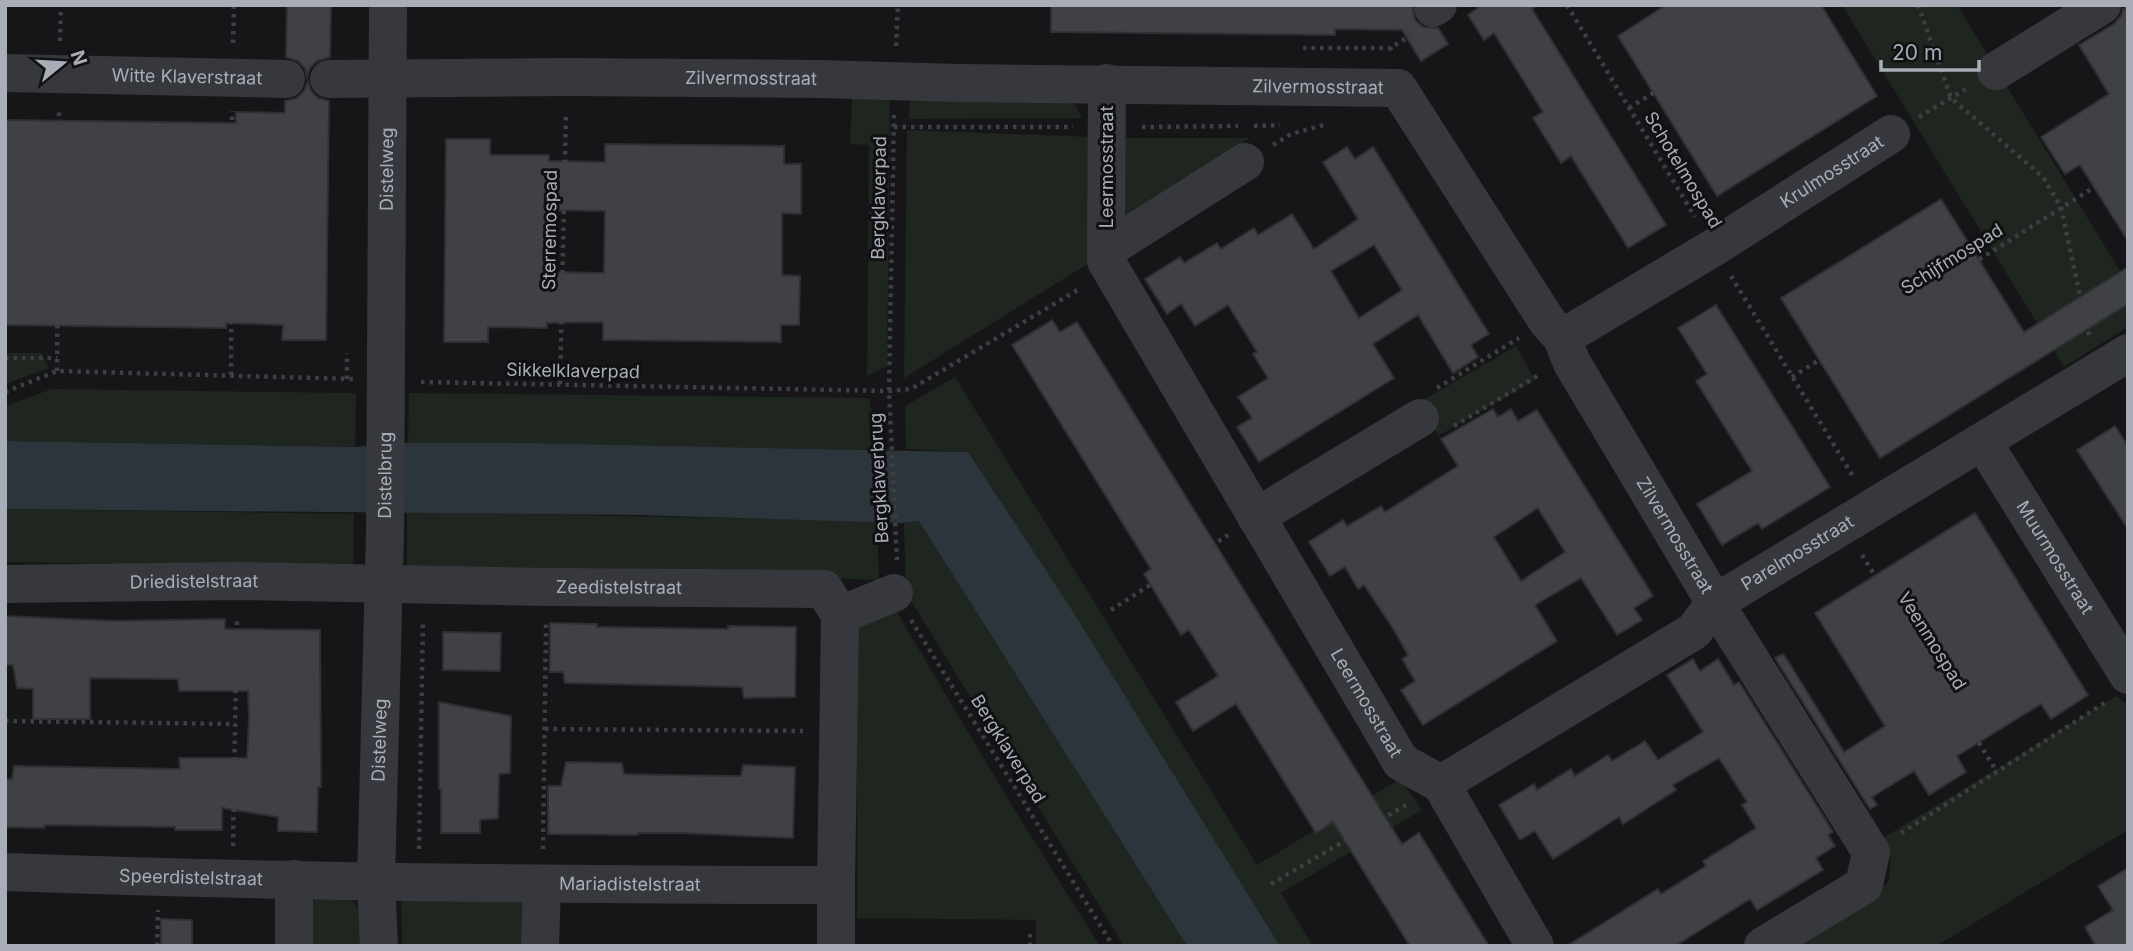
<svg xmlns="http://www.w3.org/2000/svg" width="2133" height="951" viewBox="0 0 2133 951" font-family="Inter,sans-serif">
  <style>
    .green { fill: #1e261f }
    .water { fill: #2c353c }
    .building { fill: #404145; stroke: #303034; stroke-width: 2; fill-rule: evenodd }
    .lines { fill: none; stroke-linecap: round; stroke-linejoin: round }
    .path { stroke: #3d3f44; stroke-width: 4.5; stroke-dasharray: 3.5 5; stroke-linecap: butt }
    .street { stroke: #37383d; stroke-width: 38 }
    .labels { text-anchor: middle; stroke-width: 6; stroke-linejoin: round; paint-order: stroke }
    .street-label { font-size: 18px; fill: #a8adb8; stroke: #111113 }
  </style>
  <rect width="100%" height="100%" fill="#161618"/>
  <g class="green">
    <polygon points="1842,5 1957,5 2128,284 2128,327 2064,367"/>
    <polygon points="910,96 1050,97 1076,105 1082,118 909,119"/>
    <polygon points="852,97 890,97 887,366 867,376 869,145 850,144"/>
    <polygon points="907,130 1094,137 1094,260 904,378"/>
    <polygon points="1126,138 1249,138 1125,224"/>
    <polygon points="1516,346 1535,380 1438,436 1420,402"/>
    <polygon points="5,353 42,353 49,368 5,384"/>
    <polygon points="955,377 1257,865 1400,779 1422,810 1281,893 1313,946 1280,946 1067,602 968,452 906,449 905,406"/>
    <polygon points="52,389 356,393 355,447 5,441 5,406"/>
    <polygon points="409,393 869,398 880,450 408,443"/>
    <polygon points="5,509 354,514 353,568 5,562"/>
    <polygon points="407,512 877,521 879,580 629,572 407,568"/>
    <polygon points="919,521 1187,946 1124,946 906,593 904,523"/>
    <polygon points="892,604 1011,804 1100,946 1036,946 1036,920 857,918 857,618"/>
    <path d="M2116,696l12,9v125l-192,116h-148l100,-63c3,-17 4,-30 -5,-45z"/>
    <polygon points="401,888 530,891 531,946 402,946"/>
    <polygon points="317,896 352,900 358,909 363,946 304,946 305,910"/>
  </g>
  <polygon class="water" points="5,441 355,447 408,443 516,443 968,452 1067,602 1280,946 1187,946 919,521 904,523 637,515 5,509"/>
  <g class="building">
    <polygon points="287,5 331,5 330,57 317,61 310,68 307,77 305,68 298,61 286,57"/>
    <polygon points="1051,5 1412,5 1415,20 1423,27 1438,28 1448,44 1421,61 1402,30 1335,29 1335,35 1051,32"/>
    <polygon points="1476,5 1538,5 1532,9 1666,225 1628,248 1571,156 1561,163 1533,118 1543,112 1494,33 1484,40 1468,15 1478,8"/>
    <polygon points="1666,5 1821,5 1877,96 1717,196 1618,36"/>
    <polygon points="2128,6 2128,241 2080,165 2065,174 2041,137 2109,94 2079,45 2114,24 2121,16 2123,9"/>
    <polygon points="308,81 311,91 318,98 329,101 326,340 282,340 283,325 226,323 226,328 5,325 5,120 236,123 236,112 285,113 285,101 297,98 304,91"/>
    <path d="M446,139h44v16h59v6l56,1v-18l179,2v18h17v50l-19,-1v62l18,1 -1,49h-18v17l-178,-2v-18l-56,1v5l-59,-1v15h-44zM548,210l57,1 -1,62 -57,-1z"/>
    <path d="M1347,147l8,12 18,-12 116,187 -18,11 7,12 -25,16 -35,-58 -45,29 21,34 -135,84 -22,-35 15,-9 -14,-21 30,-19 -15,-24 4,-2 -29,-47 -33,21 -14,-22 -14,10 -22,-35 35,-22 4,6 33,-20 4,6 33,-21 4,7 34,-21 22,35 44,-30 -35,-57zM1374,245l28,45 -43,28 -28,-47z"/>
    <polygon points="1941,199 2024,332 2128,267 2128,304 1880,458 1781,298"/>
    <polygon points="1716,305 1830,487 1762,529 1758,523 1722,545 1697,504 1752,471 1696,381 1707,374 1678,328"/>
    <polygon points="1052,320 1060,332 1077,322 1402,844 1419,833 1489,946 1410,946 1333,822 1316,833 1236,704 1193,731 1176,702 1218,676 1189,630 1181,635 1144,574 1151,569 1012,345"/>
    <path d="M1493,409l5,8 13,-8 7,12 19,-11 116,186 -19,12 8,12 -25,15 -36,-57 -46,27 22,36 -134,84 -22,-35 14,-9 -13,-22 6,-4 -14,-25 -30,-45 -6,4 -13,-22 -15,9 -21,-34 34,-22 4,6 34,-20 4,6 73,-46 -17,-27zM1538,508l27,44 -44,29 -27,-44z"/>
    <polygon points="2115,426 2128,446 2128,529 2077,450"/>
    <polygon points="1975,513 2088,695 2051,719 2041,704 1957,756 1966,772 1929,795 1914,771 1872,797 1877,805 1870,809 1775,658 1783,654 1788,661 1844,752 1885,726 1815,613"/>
    <polygon points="5,616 113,621 225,619 225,629 320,630 321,787 318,787 317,832 278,831 278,817 222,808 222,830 175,830 175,827 45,825 44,828 5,827 5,779 12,779 14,766 180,769 179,758 247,758 249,719 248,691 179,691 178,679 90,678 90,719 33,719 33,689 17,688 13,665 5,665"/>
    <polygon points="550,623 597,624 597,627 728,629 728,626 796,627 795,697 744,698 742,687 565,683 563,672 550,672"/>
    <polygon points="443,632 501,633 500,671 443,670"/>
    <polygon points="1693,659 1700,671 1718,659 1734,685 1739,682 1833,832 1828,835 1835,846 1816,858 1823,870 1757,910 1750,899 1675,946 1567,946 1658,889 1661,894 1706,866 1703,861 1756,828 1742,805 1747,802 1719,758 1673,785 1676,790 1623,824 1619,817 1553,859 1535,831 1520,840 1499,805 1534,784 1537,790 1571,769 1575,776 1608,755 1612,761 1645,741 1658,760 1703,732 1667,675"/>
    <polygon points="439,702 511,716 510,773 499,774 498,818 480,820 480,833 441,833 441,789 439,789"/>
    <polygon points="566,762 622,763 624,774 660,775 741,776 743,765 795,767 793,838 682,833 638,833 638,835 548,834 548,786 561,786"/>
    <polygon points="2128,868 2128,946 2096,946 2085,927 2113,910 2098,886"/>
    <polygon points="161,919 192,920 192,946 161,946"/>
  </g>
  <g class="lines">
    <g class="path">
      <polyline points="1567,5 1695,217"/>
      <polyline points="1918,5 1951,98 2043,177 2061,207 2087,329 2090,336"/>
      <polyline points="60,41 61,5"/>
      <polyline points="233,43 234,5"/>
      <polyline points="896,46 898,5"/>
      <polyline points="1303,48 1390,48"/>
      <polyline points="1392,50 1390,48 1413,34"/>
      <polyline points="1629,108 1795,5"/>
      <polyline points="894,115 889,391 897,561"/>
      <polyline points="1919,117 1966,89"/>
      <polyline points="1254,126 1280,125"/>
      <polyline points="894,127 1073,127"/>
      <polyline points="1142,127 1238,126"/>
      <polyline points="1273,145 1291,134 1324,125"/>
      <polyline points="58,225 232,229"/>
      <polyline points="1731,276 1854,478"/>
      <polyline points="5,358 57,358"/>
      <polyline points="57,371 59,109"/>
      <polyline points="231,375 232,111"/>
      <polyline points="1792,377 2128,166"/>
      <polyline points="347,379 347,353"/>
      <polyline points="421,382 889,391 911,389 1081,288"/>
      <polyline points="560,384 566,113"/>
      <polyline points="1437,388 1519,338"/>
      <polyline points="5,392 57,371 353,379"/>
      <polyline points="1454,426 1539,375"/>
      <polyline points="1862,555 1997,772"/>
      <polyline points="1111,610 1228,535"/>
      <polyline points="911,620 1113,946"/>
      <polyline points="5,721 235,724"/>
      <polyline points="545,729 803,731"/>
      <polyline points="1901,833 2106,702"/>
      <polyline points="233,846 237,617"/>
      <polyline points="419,849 423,620"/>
      <polyline points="543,849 546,623"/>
      <polyline points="1271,884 1406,805"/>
      <polyline points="157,946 158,910"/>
      <polyline points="1030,946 1030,933"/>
    </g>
    <g class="street">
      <polyline points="1433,8 1438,5"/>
      <polyline points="1996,71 2102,5"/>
      <path id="s1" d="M5,73l281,6"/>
      <path id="s2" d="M329,79l238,-2 252,2 140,4 439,5 149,233 15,17 10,25 143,240 156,249 -7,33 -101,61"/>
      <path id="s3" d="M1107,83l-1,178 295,501 40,22 94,162"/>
      <polyline points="1106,250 1245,162"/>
      <path id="s4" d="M1562,338l151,-90 178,-114"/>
      <path id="s5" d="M1983,442l145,233"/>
      <polyline points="1256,517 1420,418"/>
      <path id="s6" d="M5,584l233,-3 309,6 277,2 16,26 -4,270"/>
      <polyline points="840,615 894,593"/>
      <path id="s7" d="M1441,784l253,-153 21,-28 413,-250"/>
      <path id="s8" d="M5,872c277,10 554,13 831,13v61"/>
      <polyline points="294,946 294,879"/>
      <path id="s9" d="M379,946l-3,-65 9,-348 3,-528"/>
      <polyline points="540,946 542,885"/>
    </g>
  </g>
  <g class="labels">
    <g class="street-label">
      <text dy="6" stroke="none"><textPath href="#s1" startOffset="182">Witte Klaverstraat</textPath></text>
      <text dy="6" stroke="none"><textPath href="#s2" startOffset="422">Zilvermosstraat</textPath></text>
      <text dy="6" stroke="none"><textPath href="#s2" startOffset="989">Zilvermosstraat</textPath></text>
      <text transform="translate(1107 167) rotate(-90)" y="6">Leermosstraat</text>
      <text dy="6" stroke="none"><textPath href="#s9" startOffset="777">Distelweg</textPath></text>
      <text transform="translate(1683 170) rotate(59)" y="6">Schotelmospad</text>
      <text dy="6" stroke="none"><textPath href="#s4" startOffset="317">Krulmosstraat</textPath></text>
      <text transform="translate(879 198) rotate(-89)" y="6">Bergklaverpad</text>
      <text transform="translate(550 230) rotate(-89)" y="6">Sterremospad</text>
      <text transform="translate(1952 259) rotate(-32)" y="6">Schijfmospad</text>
      <text transform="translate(573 371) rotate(1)" y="6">Sikkelklaverpad</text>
      <text dy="6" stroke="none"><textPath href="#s9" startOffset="471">Distelbrug</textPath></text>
      <text transform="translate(879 478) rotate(-93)" y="6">Bergklaverbrug</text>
      <text dy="6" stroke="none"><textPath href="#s2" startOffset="1596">Zilvermosstraat</textPath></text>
      <text dy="6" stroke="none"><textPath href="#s7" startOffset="427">Parelmosstraat</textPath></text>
      <text dy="6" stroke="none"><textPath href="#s5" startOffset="136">Muurmosstraat</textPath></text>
      <text dy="6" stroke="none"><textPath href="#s6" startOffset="189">Driedistelstraat</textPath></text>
      <text dy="6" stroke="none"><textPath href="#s6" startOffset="614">Zeedistelstraat</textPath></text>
      <text transform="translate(1932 641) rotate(58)" y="6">Veenmospad</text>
      <text dy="6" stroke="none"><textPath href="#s3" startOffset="691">Leermosstraat</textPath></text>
      <text dy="6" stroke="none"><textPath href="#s9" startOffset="206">Distelweg</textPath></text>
      <text transform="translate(1008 749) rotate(58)" y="6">Bergklaverpad</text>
      <text dy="6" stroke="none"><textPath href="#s8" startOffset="186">Speerdistelstraat</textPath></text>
      <text dy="6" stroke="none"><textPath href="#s8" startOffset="625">Mariadistelstraat</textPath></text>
    </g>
  </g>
  <rect width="2133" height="951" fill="none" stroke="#a8adb8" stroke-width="14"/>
  <g transform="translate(63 63) rotate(72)" stroke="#111113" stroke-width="5" paint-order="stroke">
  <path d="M0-5L12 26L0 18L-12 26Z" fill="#a8adb8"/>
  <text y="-10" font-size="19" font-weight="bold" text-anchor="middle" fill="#a8adb8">N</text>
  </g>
  <path d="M1881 60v10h98v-10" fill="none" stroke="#a8adb8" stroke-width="3.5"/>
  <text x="1892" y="60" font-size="21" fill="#a8adb8" stroke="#111113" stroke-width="5" paint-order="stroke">20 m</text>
</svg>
